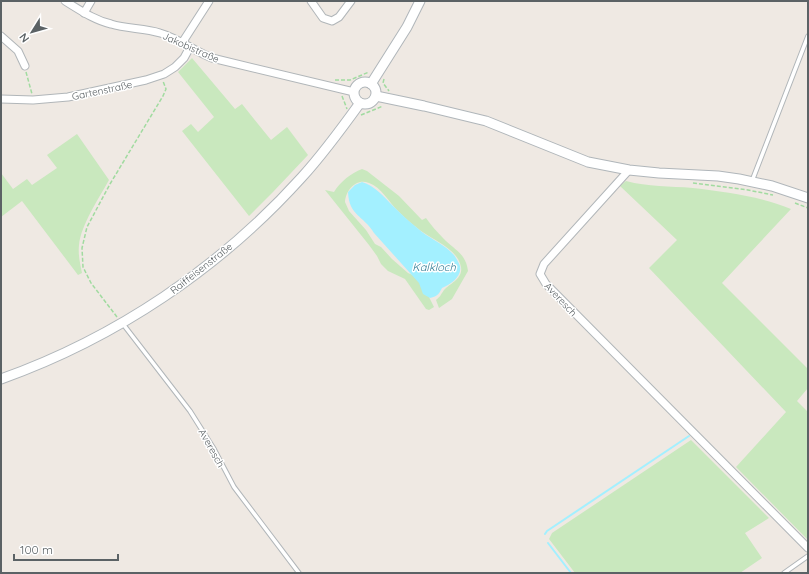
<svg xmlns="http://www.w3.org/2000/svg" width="809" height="574" viewBox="0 0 809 574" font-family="Quicksand,sans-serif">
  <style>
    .green { fill: #c9e8be }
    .water { fill: #a3f0ff }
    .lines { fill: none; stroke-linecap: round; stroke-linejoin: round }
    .stream { stroke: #a3f0ff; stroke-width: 2 }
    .lane-casing { stroke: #b1b6b9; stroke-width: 5.5 }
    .street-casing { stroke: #b1b6b9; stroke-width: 9 }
    .secondary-casing { stroke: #b0b6ba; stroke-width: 11 }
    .path { stroke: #a1dba0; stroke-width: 1.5; stroke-dasharray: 4 2; stroke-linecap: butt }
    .lane { stroke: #fff; stroke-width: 3.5 }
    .street { stroke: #fff; stroke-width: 7 }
    .secondary { stroke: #fff; stroke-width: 9 }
    .labels { text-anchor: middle; stroke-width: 3; stroke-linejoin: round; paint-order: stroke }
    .street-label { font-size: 10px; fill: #5b6265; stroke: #fff }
    .water-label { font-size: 11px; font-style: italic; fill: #307b93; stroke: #fff }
  </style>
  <rect width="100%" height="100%" fill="#efe9e3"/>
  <g class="green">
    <polygon points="192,58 235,109 242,104 271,140 287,127 308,155 273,192 249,216 182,131 191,124 198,132 214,117 178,72"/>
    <path d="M77,134l32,46c-10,18 -28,45 -30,65 -1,10 1,18 3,28l-4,2 -56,-74 -21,16v-44l12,16 14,-10 5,6 25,-17 -10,-13z"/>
    <path d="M362,169l5,2 32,25 23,24 4,-2c5,7 11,14 17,20 10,11 23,15 25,33l-16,28 -13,9 -3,-8c5,-4 5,-6 8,-10 6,-7 19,-11 17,-23 -3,-18 -28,-27 -40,-36 -8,-6 -16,-13 -23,-20 -9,-9 -17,-24 -29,-28 -13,-5 -23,7 -24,19l4,9 17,19 9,14 6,3 11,12 16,14 9,4 12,20 5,10 -5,3 -3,-1 -21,-30 -17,-8 -7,-7 -4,-8 -8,-11 -44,-55 9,2c6,-10 17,-19 28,-23z"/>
    <path d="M626,181c22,6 44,5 67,7 33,4 66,8 98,21l-69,74 86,86v19l-11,13 11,11v128l-72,-73 50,-55 -137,-144 28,-28 -57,-54z"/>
    <polygon points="691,440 769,518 745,533 762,558 740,573 575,573 549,539 552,533"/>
  </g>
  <path class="water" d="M362,182c13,4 21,14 31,24 9,9 19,18 29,26 11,8 23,13 32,23 2,3 5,8 6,11 2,11 -9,18 -18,22 -3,6 -4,8 -12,10l-7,-4 -4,-11 -45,-50c-11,-18 -25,-17 -26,-41l7,-7z"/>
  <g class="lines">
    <g class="stream">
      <polyline points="545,534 547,531 689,436"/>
      <polyline points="548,543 571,573"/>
    </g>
    <g class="lane-casing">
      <g id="lane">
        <polyline points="752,181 808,36"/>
        <polyline points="123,324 190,411 214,449 234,487 299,573"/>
        <polyline points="784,573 808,556"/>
      </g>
    </g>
    <g class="street-casing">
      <g id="street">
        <path d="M65,1c15,9 29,19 46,23 16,5 33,4 49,9 18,5 34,18 52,25l142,34"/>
        <polyline points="311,1 323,18 332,21 339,17 351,1"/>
        <polyline points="84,13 91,1"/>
        <polyline points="1,36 18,51 25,66"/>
        <polyline points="182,43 209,1"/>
        <polyline points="1,99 33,100 68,97 146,80 164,74 175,67 184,58 190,47"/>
        <polyline points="629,170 544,264 540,274 546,284 808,548"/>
      </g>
    </g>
    <g class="secondary-casing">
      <g id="secondary">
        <circle cx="365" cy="93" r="11"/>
        <polyline points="371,84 407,27 420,1"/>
        <polyline points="376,96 424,106 486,121 588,162 629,170 659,173 718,176 739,179 772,186 808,198"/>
        <path d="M1,379c115,-41 219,-111 301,-202 21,-23 40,-49 58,-74"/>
      </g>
    </g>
    <g class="path">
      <polyline points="26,72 32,94"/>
      <polyline points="384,79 383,83 389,91"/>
      <polyline points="335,80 350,80 369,72"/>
      <polyline points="342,96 347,109"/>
      <polyline points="361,115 383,106"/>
      <polyline points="693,183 748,190 773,195"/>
      <polyline points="795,203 808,208"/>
      <polyline points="117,317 91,283 83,267 82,248 87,227 110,184 163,96 166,89 163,81"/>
    </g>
    <use href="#lane" class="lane"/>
    <use href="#street" class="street"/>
    <use href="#secondary" class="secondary"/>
  </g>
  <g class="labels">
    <g class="street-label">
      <text transform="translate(191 47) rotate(24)" y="4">Jakobistraße</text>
      <text transform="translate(102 90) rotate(-12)" y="4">Gartenstraße</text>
      <text transform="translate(201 268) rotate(-38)" y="4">Raiffeisenstraße</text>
      <text transform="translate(561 299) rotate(47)" y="4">Averesch</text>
      <text transform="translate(212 448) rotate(61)" y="4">Averesch</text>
    </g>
    <g class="water-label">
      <text x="434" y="271">Kalkloch</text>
    </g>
  </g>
  <rect width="809" height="574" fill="none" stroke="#5b6265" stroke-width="4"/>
  <g transform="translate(32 32) rotate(233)" stroke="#ffffff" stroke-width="3" paint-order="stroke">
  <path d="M0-3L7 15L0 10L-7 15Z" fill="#5b6265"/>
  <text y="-6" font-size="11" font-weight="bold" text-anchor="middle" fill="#5b6265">N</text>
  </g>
  <path d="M14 554v6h104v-6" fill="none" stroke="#5b6265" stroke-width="2"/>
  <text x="20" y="554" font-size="12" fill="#5b6265" stroke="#ffffff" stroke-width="3" paint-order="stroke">100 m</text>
</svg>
